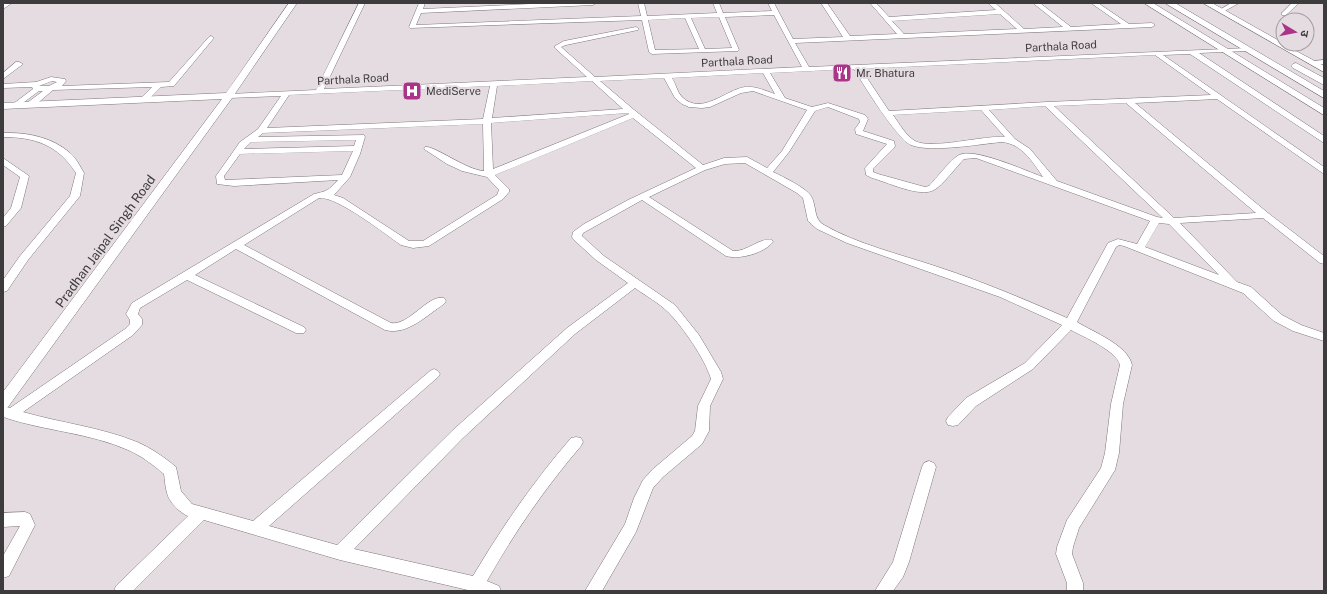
<svg xmlns="http://www.w3.org/2000/svg" width="1327" height="594" viewBox="0 0 1327 594" font-family="'Public Sans','Noto Sans Devanagari',sans-serif">
  <style>
    .lines { fill: none; stroke-linecap: round; stroke-linejoin: round }
    .minor-casing { stroke: #7e767b; stroke-width: 1 }
    .tertiary-casing { stroke: #7e767b; stroke-width: 1 }
    .secondary-casing { stroke: #7e767b; stroke-width: 1 }
    .minor { fill: #fff; fill-rule: evenodd }
    .tertiary { fill: #fff; fill-rule: evenodd }
    .secondary { fill: #fff; fill-rule: evenodd }
    .labels { text-anchor: middle; stroke-width: 4; stroke-linejoin: round; paint-order: stroke }
    .far-street-label { font-size: 11px; fill: #3e3b3d; stroke: #e5dce1 }
    .far-poi-label { font-size: 11px; fill: #3e3b3d; stroke: #e5dce1; text-anchor: start }
    .street-label { font-size: 13px; fill: #3e3b3d; stroke: #e5dce1 }
  </style>
  <rect width="100%" height="100%" fill="#e5dce1"/>
  <g class="lines">
    <g class="minor-casing">
      <g id="minor">
        <polygon points="5,3 12,3 3,9 3,4"/>
        <path d="M359,3h6l-41,86 263,-12 -32,-29v-2l9,-5 72,-14 3,2 -1,1 -72,15 -5,2 34,30 207,-10 -28,-52 -49,2 14,33 -1,1 -86,3 -3,-2 -7,-32 -232,8 -1,-1 10,-24h6l-2,6 130,-6h43l-3,2 -172,8 -5,12 225,-9 -3,-13h6l3,13 70,-3 -4,-10h6l4,10 49,-2 -4,-8h6l19,36 50,-2 -22,-34h6l23,33 47,-2 -27,-31h6l13,14 107,-7 -8,-7h7l29,26 39,-2 -30,-24h7l31,24 50,-3 -30,-21h7l31,21 23,-1 3,2 -3,2 -357,16 14,24 439,-19 1,1 -3,2 -47,2 125,83v7l-134,-89 -27,1 161,112v7l-107,-75 -82,4 133,110 56,43v8l-4,-1 -57,-45 -83,5 57,59 14,5 31,28 19,10 23,8v8l-31,-10 -19,-10 -31,-28 -119,-47 -5,-1 -3,2 -39,75c16,10 51,23 55,43l-9,39 -4,49 -4,17 -36,58 -6,19 -1,7 11,29v8h-16v-8l-11,-29 1,-7 10,-27 34,-52 4,-15 6,-49 9,-39c-3,-14 -36,-28 -49,-35l-38,39 -57,37 -18,19 -5,1 -5,-1 -2,-4 2,-4 18,-19 59,-35 37,-38 -62,-28 -153,-54 -30,-14 -9,-8 -5,-23 -6,-5 -52,-30 -20,1 -20,6 -56,27 84,54c14,1 27,-14 39,-11l1,2c-9,11 -33,18 -47,14l-84,-56 -59,33 -1,3 22,20 71,49 24,30 22,37 2,7 -13,27 -1,25 -7,13 -39,33 -10,11 -17,44 -34,59h-17l40,-67 9,-26 9,-18 10,-11 39,-33 3,-5 3,-25 13,-27c-6,-20 -28,-52 -43,-67 -9,-9 -22,-16 -33,-24l-60,46 -112,104 -109,111 119,27c29,-49 61,-95 98,-138l5,-1 5,1 2,4 -2,4c-36,42 -67,87 -94,135l12,5 2,5h-29l-132,-31 -136,-40 -71,71h-19l2,-5 72,-70c-8,-3 -19,-14 -21,-23 -2,-6 -2,-13 -3,-19 -11,-9 -22,-18 -36,-24 -38,-17 -82,-19 -122,-32l-3,-2v-10l7,2 115,-79 5,-5v-4l-4,-6 6,-11 182,-109c13,-3 14,-3 24,-14l-104,6 -17,-2 -1,-8 24,-34 18,-13 23,-33 -52,2 -4,-2 4,-2 87,-4zM1000,14l17,15 -113,5 -12,-13zM719,17l13,31 -27,1 -14,-31zM685,18l14,31 -44,1 -7,-30zM1155,55l56,40 -164,7 -158,9 -28,-42zM854,69c9,15 43,70 57,76 19,8 69,-1 91,-3 20,2 30,19 41,35 -17,-6 -69,-30 -84,-22 -8,4 -23,24 -30,31l-4,1 -47,-13 -5,-2v-3l21,-21 1,-2 -1,-5 -31,-10 5,-12 -3,-4 -37,-12 -16,4 -27,-9 -15,-25zM763,73l12,21c-9,-3 -19,-8 -30,-7 -20,3 -43,29 -63,10 -5,-5 -6,-13 -10,-19zM664,78l11,20 7,6 7,3 13,1 8,-1 31,-14 12,-2 54,19 -25,41 -15,17 -20,-11 -23,1 -21,7 -70,-56 -33,-28zM592,81l31,28 -131,9 5,-32zM490,86l-7,33 -216,9 22,-33zM1126,103l130,110 -82,5 -120,-112zM1045,106l118,112 -6,-1 -100,-36 -27,-32 -15,-10 -26,-29zM828,107l31,12 1,3 -5,7 1,5 31,10 -22,24 1,7 6,3c15,4 48,20 62,12 8,-4 23,-24 30,-31l12,-1 174,63 -13,23 -19,-5 -10,4 -41,75c-43,-19 -86,-37 -132,-52 -36,-12 -78,-22 -111,-41 -11,-6 -7,-19 -13,-29 -6,-9 -28,-19 -38,-24l16,-20 26,-41zM981,110l24,27c-21,-2 -73,13 -90,4 -9,-5 -16,-18 -22,-26zM628,113l1,1 -136,55 -2,-46zM633,118l63,50 -68,32 -44,24 -11,8 -1,5 1,2 23,21 32,23 -61,45 -114,102 -116,115 -68,-19 169,-149 2,-3 -2,-3 -4,-2 -4,2 -177,150 -61,-17 -11,-13 -5,-24c-12,-10 -25,-19 -39,-25 -37,-15 -76,-19 -114,-30l110,-77 9,-10v-6l-4,-5 2,-6 47,-28 109,53h8l2,-3 -2,-3 -109,-52 41,-26 149,81c22,6 42,-15 59,-26l2,-3 -2,-3c-16,-4 -35,28 -53,25l-147,-78 75,-47c18,-2 66,36 82,47l12,3 16,-2 74,-47 6,-7v-3l-14,-14zM483,124l1,47c-18,-1 -50,-26 -59,-24l-1,2 23,15 15,7 25,6 12,13 -2,5 -74,46h-14l-66,-43 -9,-3 16,-18 10,-23 5,-17 -1,-2 -106,2 5,-4zM356,140l-2,6 -110,3 7,-7zM353,151l-11,24 -117,5 -1,-4 16,-22zM1159,223l10,1 50,51 -74,-28z"/>
        <polygon points="1231,3 1239,3 1223,12 1218,11"/>
        <polygon points="1292,3 1299,3 1286,15 1282,15 1282,13"/>
        <path d="M211,36l3,2 -1,1 -39,47 -13,1 -15,15h-6l-1,-2 13,-13 -99,3 -20,17h-6v-4l16,-12h-4l-23,17h-3v-4l20,-15 -1,-2 -29,1v-4l33,-2 15,-5 14,2 1,2 -4,5 107,-4 40,-45zM52,81l5,1 -8,4h-10z"/>
        <polygon points="1324,60 1324,64 1314,65 1310,63 1314,61"/>
        <polygon points="16,62 19,62 23,64 3,79 3,73"/>
        <path d="M3,133c23,-1 49,4 67,20 6,5 10,13 14,20l-4,23 -52,64 -21,31 -4,1v-12l17,-24 50,-60 6,-23c-18,-28 -41,-36 -73,-36z"/>
        <polygon points="3,158 29,176 21,208 6,226 3,227 3,218 11,208 20,177 3,165"/>
        <polygon points="929,461 934,463 936,467 909,562 903,577 893,591 875,591 893,562 922,467 924,463"/>
        <polygon points="25,512 30,514 35,525 9,576 3,578 3,556 20,526 3,527 3,513"/>
      </g>
    </g>
    <g class="tertiary-casing">
      <g id="tertiary">
        <polygon points="289,3 297,3 232,98 8,407 3,409 3,392 222,99 3,109 3,103 226,93"/>
        <polygon points="1144,3 1153,3 1324,108 1324,115"/>
        <polygon points="1203,3 1212,3 1283,43 1283,44 1324,66 1324,72"/>
      </g>
    </g>
    <g class="secondary-casing">
      <g id="secondary">
        <polygon points="1165,3 1175,3 1324,91 1324,98"/>
        <polygon points="1296,63 1324,78 1324,85 1293,68 1291,66 1293,64"/>
      </g>
    </g>
    <use href="#minor" class="minor"/>
    <use href="#tertiary" class="tertiary"/>
    <use href="#secondary" class="secondary"/>
  </g>
  <defs>
    <g id="restaurant-square" transform="scale(1)"><rect x="-9" y="-9" width="18" height="18" rx="4" fill="#ab348a" stroke="#e5dce1"/><path d="M-5-6h1v4h1v-4h1v4h1v-4h1v5L-1.5 .5V6h-2V.5L-5-1ZM5-6V6H3V1.5H1.5Q1.5-4 5-6Z" fill="#fff"/></g>
    <g id="hospital-square" transform="scale(1)"><rect x="-9" y="-9" width="18" height="18" rx="4" fill="#ab348a" stroke="#e5dce1"/><path d="M-5-5h3v3.5h4V-5h3V5h-3V1.5h-4V5h-3Z" fill="#fff"/></g>
  </defs>
  <g fill-rule="evenodd">
    <use href="#restaurant-square" x="842" y="73"/>
    <use href="#hospital-square" x="412" y="91"/>
  </g>
  <g class="labels">
    <g class="far-street-label">
      <text transform="translate(1061 46) rotate(-3)" y="4">Parthala Road</text>
      <text transform="translate(737 61) rotate(-3)" y="4">Parthala Road</text>
      <text transform="translate(353 79) rotate(-3)" y="4">Parthala Road</text>
    </g>
    <g class="far-poi-label">
      <text x="856" y="77">Mr. Bhatura</text>
      <text x="426" y="95">MediServe</text>
    </g>
    <g class="street-label">
      <text transform="translate(105 241) rotate(-54)" y="5">Pradhan Jaipal Singh Road</text>
    </g>
  </g>
  <rect width="1327" height="594" fill="none" stroke="#3e3b3d" stroke-width="8"/>
  <g transform="translate(1295 32) rotate(100)"><circle r="19" fill="#e5dce1" stroke="#a29c9f"/>
  <path d="M0-3L7 15L0 10L-7 15Z" fill="#ab348a"/>
  <text y="-6" font-size="11" font-weight="bold" text-anchor="middle" fill="#3e3b3d">उ</text>
  </g>
</svg>
